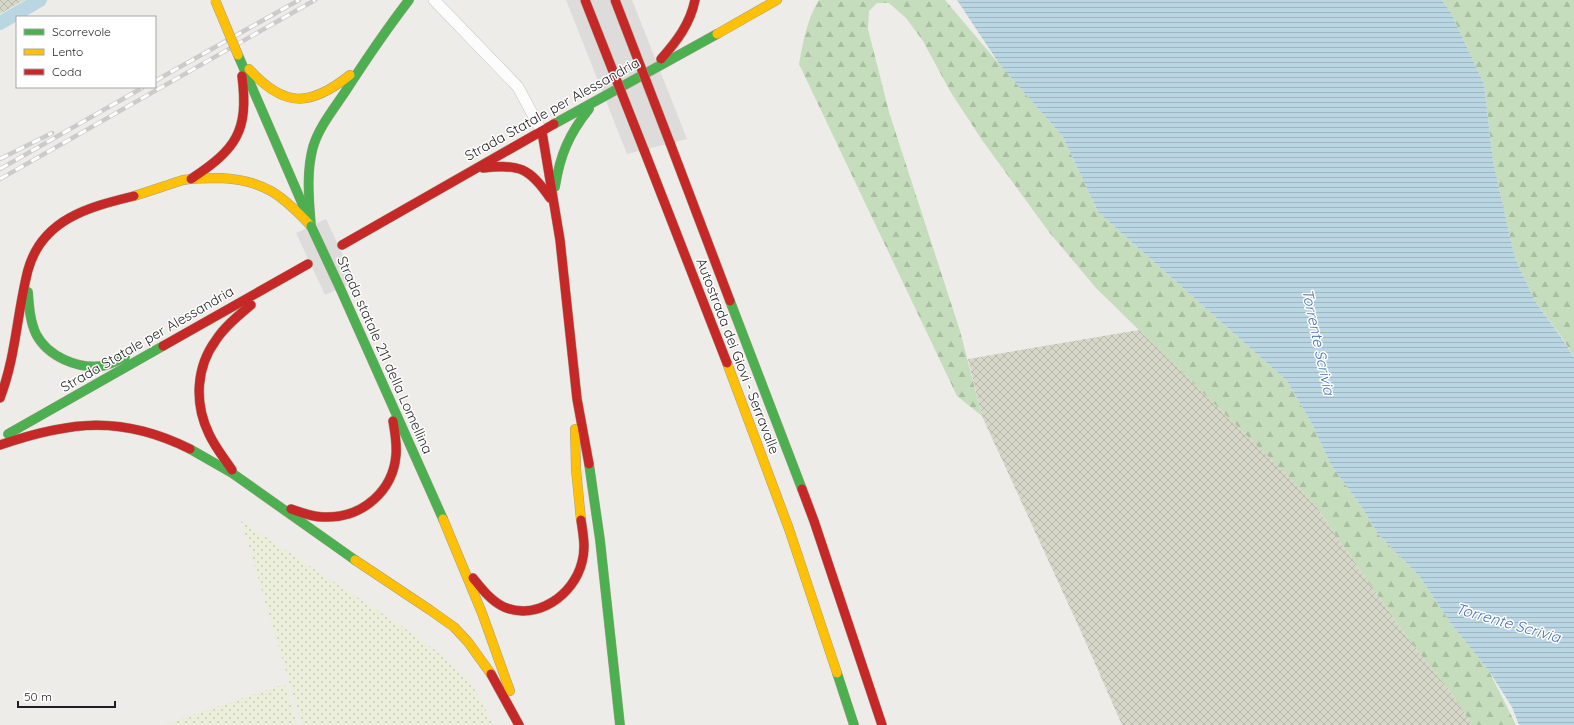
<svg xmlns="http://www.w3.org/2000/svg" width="1574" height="725" viewBox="0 0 1574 725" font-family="Quicksand,sans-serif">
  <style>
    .construction { fill: url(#construction-cross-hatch) }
    .farmland { fill: url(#farmland-dots) }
    .forest { fill: url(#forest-firs) }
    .water { fill: url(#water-rules) }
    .pier { fill: #dddcdb }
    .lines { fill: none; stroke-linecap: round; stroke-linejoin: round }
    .canal { stroke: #bad6e2; stroke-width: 14 }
    .street-casing { stroke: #c6c6c4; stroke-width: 12 }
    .fast-casing { stroke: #a49c84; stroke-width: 10 }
    .slow-casing { stroke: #a49c84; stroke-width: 10 }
    .jam-casing { stroke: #a49c84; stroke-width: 10 }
    .street { stroke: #fcfcfc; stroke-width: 11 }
    .fast { stroke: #4caf50; stroke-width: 9 }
    .slow { stroke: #ffc107; stroke-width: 9 }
    .jam { stroke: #c62828; stroke-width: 9 }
    .rail-casing { stroke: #cbcbca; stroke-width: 4.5 }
    .rail { stroke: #fff; stroke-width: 3; stroke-dasharray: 9; stroke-linecap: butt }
    .fast-bridge-casing { stroke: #a49c84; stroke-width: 10; stroke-linecap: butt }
    .slow-bridge-casing { stroke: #a49c84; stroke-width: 10; stroke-linecap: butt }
    .jam-bridge-casing { stroke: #a49c84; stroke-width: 10; stroke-linecap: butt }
    .fast-bridge { stroke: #4caf50; stroke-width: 9 }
    .slow-bridge { stroke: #ffc107; stroke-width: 9 }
    .jam-bridge { stroke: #c62828; stroke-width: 9 }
    .labels { text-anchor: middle; stroke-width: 3; stroke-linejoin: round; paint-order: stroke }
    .street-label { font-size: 14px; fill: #1f1f1f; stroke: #fff }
    .water-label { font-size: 15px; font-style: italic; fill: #4773b2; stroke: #fff }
  </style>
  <defs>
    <pattern id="construction-cross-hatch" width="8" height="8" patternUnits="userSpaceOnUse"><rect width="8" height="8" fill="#d6d7c9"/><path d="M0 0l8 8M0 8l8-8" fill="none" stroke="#b7b8ac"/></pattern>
    <pattern id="farmland-dots" width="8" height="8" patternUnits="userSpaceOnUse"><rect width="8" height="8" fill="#ebeeda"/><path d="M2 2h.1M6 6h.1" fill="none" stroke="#c9ccbb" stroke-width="1.8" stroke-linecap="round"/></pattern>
    <pattern id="forest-firs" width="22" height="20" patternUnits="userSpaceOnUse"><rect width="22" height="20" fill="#c5ddbc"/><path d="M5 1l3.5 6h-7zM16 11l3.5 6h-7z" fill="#a9bda1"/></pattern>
    <pattern id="water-rules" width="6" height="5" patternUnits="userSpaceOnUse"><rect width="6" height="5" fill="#bad6e2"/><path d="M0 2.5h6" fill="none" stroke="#9fb7c1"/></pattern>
  </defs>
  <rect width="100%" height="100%" fill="#edece8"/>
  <g class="construction">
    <polygon points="0,0 24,0 0,14"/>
    <polygon points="1139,330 1290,478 1315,505 1404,633 1434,672 1450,691 1472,725 1122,725 1083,636 982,416 968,359"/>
  </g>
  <g class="farmland">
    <polygon points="241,521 418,637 440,654 472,685 482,702 493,725 302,725"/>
    <polygon points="285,684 297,725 163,725"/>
  </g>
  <g class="forest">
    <path d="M819,0h126l55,65 63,72 35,75 189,169 25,43 19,41 32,44 15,25 42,43 32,48 37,46 27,54h-44l-22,-34 -16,-19 -30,-39 -89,-128 -25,-27 -194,-190 -47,-56 -67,-92 -32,-49 -27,-50 -17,-23 -17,-15h-12l-8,8 -1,18 21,83 71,219 22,85 -25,-20 -158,-332c4,-22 8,-45 20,-64z"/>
    <polygon points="1442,0 1574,0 1574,358 1563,339 1535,301 1515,258 1493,161 1484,84 1451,13"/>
  </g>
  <polygon class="water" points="957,0 1442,0 1451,13 1484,84 1493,161 1515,258 1535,301 1563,340 1574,358 1574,725 1519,725 1512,707 1489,671 1452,625 1420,577 1378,534 1363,509 1331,465 1312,424 1287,381 1098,212 1063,137 1000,65"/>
  <g class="pier">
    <polygon points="566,0 632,0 687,139 627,154"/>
    <polygon points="326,219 355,281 325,295 296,233"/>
  </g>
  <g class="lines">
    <polyline class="canal" points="0,23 40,0"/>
    <g class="street-casing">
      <polyline id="street" points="434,0 518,87 542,132"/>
    </g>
    <g class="fast-casing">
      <g id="fast">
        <polyline points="238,55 305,210"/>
        <polyline points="554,124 717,34"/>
        <path d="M555,187c5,-32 14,-53 34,-78"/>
        <path d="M311,226c-2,-26 -5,-53 2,-79 6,-20 20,-37 32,-55 20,-31 41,-62 64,-92"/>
        <polyline points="340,288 443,519"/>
        <path d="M28,292c1,14 2,29 8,42 12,23 42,35 66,32 8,-1 16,-6 23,-9"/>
        <polyline points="730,301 802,489"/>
        <polyline points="8,434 163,346"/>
        <polyline points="190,449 232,473 355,560"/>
        <polyline points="589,464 600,540 620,725"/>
        <polyline points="837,673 854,725"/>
      </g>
    </g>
    <g class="slow-casing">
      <g id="slow">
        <polyline points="717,34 777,0"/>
        <path d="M249,69c35,39 61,38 101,6"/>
        <path d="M134,196c17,-5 33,-11 49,-16 12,-2 25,-2 37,-2 44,2 62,17 91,48"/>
        <polyline points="727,363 789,529 837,673"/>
        <polyline points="575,429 576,469 581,520"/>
        <polyline points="443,519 482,613 510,691"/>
        <polyline points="355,560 430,610 454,627 468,642 491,674"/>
      </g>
    </g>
    <g class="jam-casing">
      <g id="jam">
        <path d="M661,59c16,-18 29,-35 34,-59"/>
        <polyline points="542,132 560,240 577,399 589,464"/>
        <polyline points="670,143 730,301"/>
        <polyline points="644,150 727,363"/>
        <path d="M483,168c36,-4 46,-1 67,30"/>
        <path d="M191,179c45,-30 58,-47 51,-103"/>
        <polyline points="342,245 554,124"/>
        <polyline points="163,346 308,264"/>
        <path d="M0,398c16,-41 17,-86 28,-128 14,-51 61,-63 106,-74"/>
        <path d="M0,445c70,-24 122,-30 190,4"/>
        <path d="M232,470c-8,-12 -17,-23 -23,-36 -15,-31 -13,-67 7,-94 9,-14 23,-25 35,-35"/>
        <polyline points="802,489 814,521 882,725"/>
        <path d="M291,509c12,4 24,9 36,8 36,0 66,-26 69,-62 1,-12 -1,-23 -3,-34"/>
        <path d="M473,578c9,11 18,23 31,29 33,14 70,-12 78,-45 4,-14 1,-28 -1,-42"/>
        <polyline points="491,674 519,725"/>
      </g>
    </g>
    <use href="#street" class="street"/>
    <use href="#fast" class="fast"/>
    <use href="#slow" class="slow"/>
    <use href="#jam" class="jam"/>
    <g class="rail-casing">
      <g id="rail">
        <polyline points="155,81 299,0"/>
        <polyline points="0,159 52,133"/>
        <polyline points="0,169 142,88"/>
        <polyline points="0,179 315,0"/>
      </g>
    </g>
    <use href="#rail" class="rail"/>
    <g class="fast-bridge-casing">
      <polyline id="fast-bridge" points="311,226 340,288"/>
    </g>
    <g class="slow-bridge-casing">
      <polyline id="slow-bridge" points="215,0 238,55"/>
    </g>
    <g class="jam-bridge-casing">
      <g id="jam-bridge">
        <polyline points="585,0 644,150"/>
        <polyline points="615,0 670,143"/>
      </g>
    </g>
    <use href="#fast-bridge" class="fast-bridge"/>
    <use href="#slow-bridge" class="slow-bridge"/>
    <use href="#jam-bridge" class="jam-bridge"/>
  </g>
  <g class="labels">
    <g class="street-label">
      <text transform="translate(552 109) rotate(-29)" y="5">Strada Statale per Alessandria</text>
      <text transform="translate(147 339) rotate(-30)" y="5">Strada Statale per Alessandria</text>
      <text transform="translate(385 355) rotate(66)" y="5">Strada statale 211 della Lomellina</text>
      <text transform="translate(738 356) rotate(69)" y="5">Autostrada dei Giovi - Serravalle</text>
    </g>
    <g class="water-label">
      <text transform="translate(1318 342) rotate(78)" y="5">Torrente Scrivia</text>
      <text transform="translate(1508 623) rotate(16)" y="5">Torrente Scrivia</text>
    </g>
  </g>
  <rect x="16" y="16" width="140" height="72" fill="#ffffff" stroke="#a5a5a5"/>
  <rect x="24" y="29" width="20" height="6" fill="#4caf50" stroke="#a5a5a5"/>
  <text x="52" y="36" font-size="12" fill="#1f1f1f">Scorrevole</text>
  <rect x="24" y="49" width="20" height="6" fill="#ffc107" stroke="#a5a5a5"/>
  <text x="52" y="56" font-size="12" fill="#1f1f1f">Lento</text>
  <rect x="24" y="69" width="20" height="6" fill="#c62828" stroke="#a5a5a5"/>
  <text x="52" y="76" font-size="12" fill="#1f1f1f">Coda</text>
  <path d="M18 701v6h97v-6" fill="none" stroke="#1f1f1f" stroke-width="2"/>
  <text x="24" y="701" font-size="12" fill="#1f1f1f" stroke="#ffffff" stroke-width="3" paint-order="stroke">50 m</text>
</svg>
